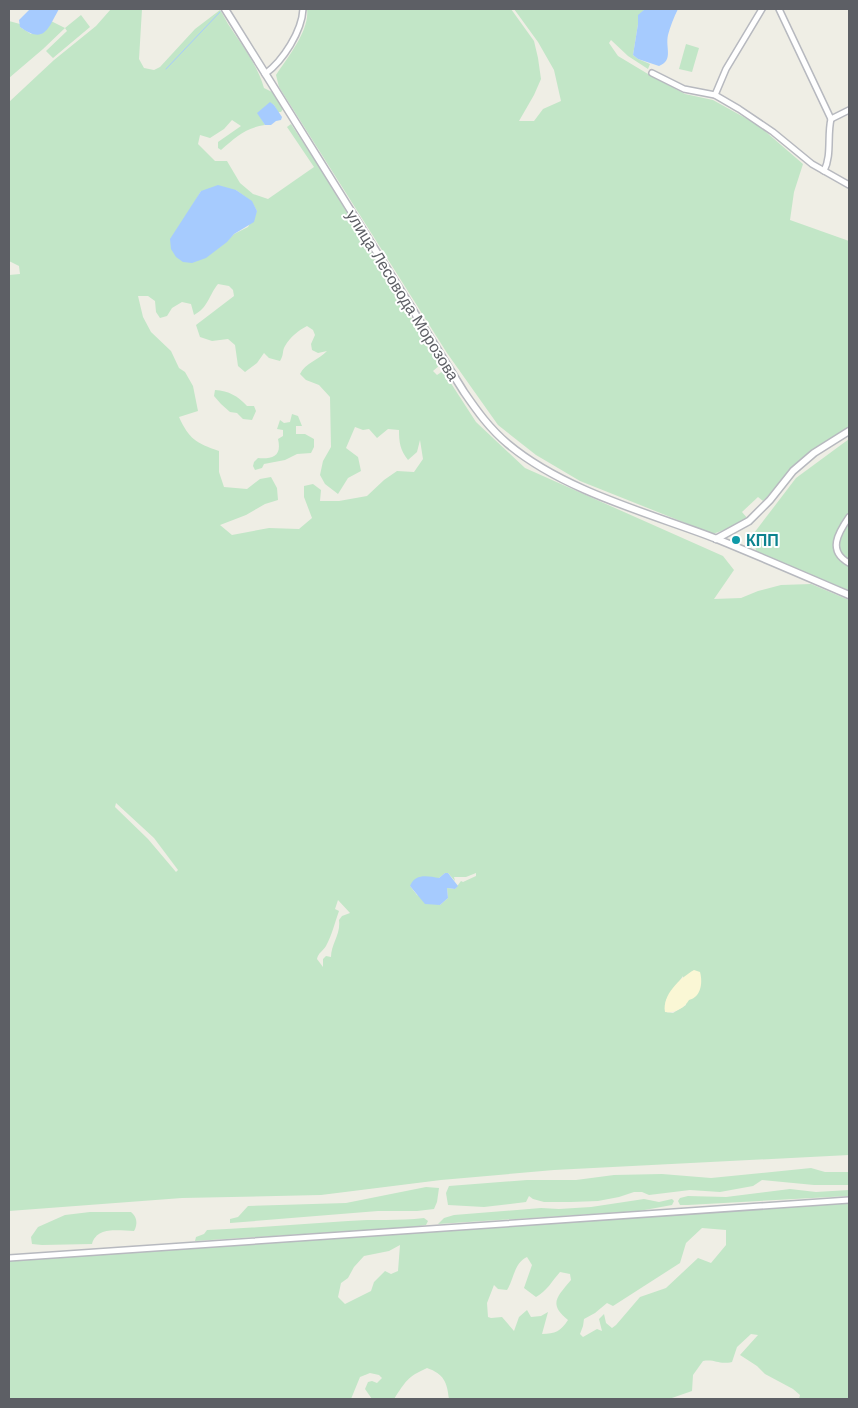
<svg xmlns="http://www.w3.org/2000/svg" width="858" height="1408" viewBox="0 0 858 1408" font-family="Arial,sans-serif">
  <style>
    .green { fill: #c2e6c7; fill-rule: evenodd }
    .sand { fill: #faf7d5 }
    .water { fill: #a6cbfe }
    .lines { fill: none; stroke-linecap: round; stroke-linejoin: round }
    .stream { stroke: #a6cbfe; stroke-width: 1 }
    .minor-casing { stroke: #b7b9bf; stroke-width: 8 }
    .tertiary-casing { stroke: #b7b9bf; stroke-width: 9 }
    .minor { stroke: #fff; stroke-width: 5 }
    .tertiary { stroke: #fff; stroke-width: 6 }
    .culture-dot { fill: #0f9aa8; stroke: #fff; stroke-width: 2 }
    .labels { text-anchor: middle; stroke-width: 4; stroke-linejoin: round; paint-order: stroke }
    .street-label { font-size: 16px; fill: #5d5f65; stroke: #fff }
    .culture-label { font-size: 16px; font-weight: bold; fill: #0d838f; stroke: #fff; text-anchor: start }
  </style>
  <rect width="100%" height="100%" fill="#efeee5"/>
  <g class="green">
    <path d="M111,9h31l-3,50 5,9 10,2 6,-3 35,-38 25,-19c3,4 5,9 8,14 13,20 29,40 36,64l8,4 11,17 -2,3h-3l-4,-7 -4,-2 -12,10 7,12c-20,3 -29,12 -44,25l-3,-2v-6l23,-16 -9,-6 -8,9 -14,9 -10,-3 -2,9 17,17h12l13,22 13,11 15,5 46,-32 -27,-40 4,-3 27,41 122,200 -7,6 4,4 6,-4 33,51 49,46 198,88 11,14 -20,29 27,-1 17,-7 23,-6 30,-1 38,16v555l-295,15 -113,10 -120,15 -139,3 -173,13v-936l11,-1 -1,-8 -10,-5v-159l45,-42 42,-34zM236,190l15,11 6,10 -9,16 -14,7 -14,13 -27,-42 8,-14zM218,284l11,2 4,4 1,6 -38,29 4,12 12,4 16,-2 7,6 3,21 7,6 12,-9 7,-10 5,5 11,3c4,-6 2,-10 5,-15 5,-9 14,-16 22,-20l6,4 2,5 -4,9 1,6 6,3 9,-2c-8,9 -22,12 -27,23l6,6 13,5 11,12 1,50 -8,14 -3,14 5,9 13,10 10,-16 13,-7 -3,-14 -12,-9 9,-21 8,3 6,-1 8,9 11,-9 11,1c0,12 1,20 9,30l9,-8 3,-12 3,19 -9,13 -17,-1 -13,9 -17,16 -28,5h-19l1,-11 -8,-6 -9,2v11l8,21 -13,11 -30,-1 -37,7 -12,-10 26,-10 19,-11 13,-4 -1,-12 -6,-11 -11,2 -13,10 -23,-2 -5,-15v-21c-23,-8 -30,-12 -40,-34l19,-6 -5,-25 -8,-14 -6,-4 -8,-17 -20,-19 -8,-15 -5,-21h10l7,5 1,11 4,6 7,-2 5,-8 10,-6 9,2 3,11c14,-7 15,-20 24,-31zM116,803l38,35 24,32 -2,2 -28,-33 -33,-32zM445,873h3l7,8 -1,-4h12l10,-4v3l-13,6 -2,-1 -6,8 -8,-1 1,10 -8,7 -23,-10 -7,-9 29,-8zM338,900l12,13 -8,3 -3,4c2,14 -8,24 -8,37l-5,-1 -3,3v8l-6,-8c1,-6 6,-8 9,-13 6,-11 9,-24 13,-35l-4,-2zM683,976l3,29 -13,8 -8,-1 1,-12z"/>
    <path d="M307,9h204l23,32 4,17 3,21 -7,16 -15,26h15l9,-12 18,-8 -7,-31 -16,-28 -24,-33h131l-7,7v8l-5,31 5,4 12,5 -2,5 -20,-13 -17,-16 -2,3 9,13 30,18 37,20 28,6 45,25 45,39 -9,28 -4,28 59,21v186c-20,13 -41,24 -58,41 -10,10 -17,23 -28,33l-5,-4 -16,15 6,7 -11,6 -24,9 -133,-53 -44,-26 -38,-30 -51,-72 -168,-266 -3,-12c12,-18 34,-45 31,-66z"/>
    <polygon points="81,15 90,27 53,58 46,51 67,31 65,28 43,49 9,78 9,21 20,24 20,27 31,34 51,21 65,28"/>
    <polygon points="686,44 699,48 692,72 679,69"/>
    <path d="M215,390c14,1 23,6 32,16h7l2,5 -4,9 -9,-1 -6,-6 -7,-1 -9,-8 -7,-8z"/>
    <path d="M292,414l6,2 4,10h-6v8h9l9,5v8l-3,6 -14,1 -12,6 -21,4 -2,4 -7,2 -2,-4 1,-4 4,-4c15,1 24,-2 20,-19l5,-3v-6l-6,-1 3,-9 4,3 6,-1z"/>
    <polygon points="849,439 849,591 756,552 754,533 796,478"/>
    <polygon points="811,1168 825,1172 849,1172 849,1185 814,1185 762,1180 753,1186 720,1192 690,1190 649,1195 642,1192 634,1192 619,1197 598,1201 571,1202 544,1202 533,1199 529,1196 526,1202 484,1207 448,1205 446,1193 449,1186 527,1180 576,1180 614,1175 662,1174 711,1178"/>
    <polygon points="426,1187 439,1188 437,1202 434,1209 417,1211 378,1211 230,1223 230,1219 238,1217 248,1206 346,1203"/>
    <polygon points="790,1189 816,1192 849,1190 849,1196 688,1205 680,1205 678,1201 680,1198 688,1196 726,1197"/>
    <polygon points="644,1199 659,1202 672,1199 674,1201 672,1205 639,1211 438,1224 444,1218 454,1215 541,1208 559,1209 591,1207"/>
    <path d="M849,1202v197h-50l1,-4 -7,-6 -28,-15 -8,-8 -17,-11 18,-20 -7,-1 -14,13 -5,15c-14,3 -16,-3 -29,-1l-10,14 -1,16 -23,8h-220c-2,-17 -5,-25 -22,-31 -20,9 -21,13 -33,31h-22l-7,-10 3,-7 4,-1 5,2 5,-5 -3,-3 -9,-2 -10,4 -9,22h-342v-139zM702,1228l24,2v15l-15,18 -13,-5 -32,30 -26,9 -24,28 -4,3 -6,-5 -2,-9 -5,5 3,12 -5,-2 -14,8 -3,-3 3,-8 1,-7 11,-6 12,-10 6,3 67,-43 6,-20zM400,1245l-2,26 -7,3 -6,-3 -11,11 -3,9 -26,13 -7,-7 3,-14 7,-5 6,-11 10,-11 25,-5zM527,1257l5,8 -8,23 12,9c11,-6 16,-16 24,-25l10,2 1,6c-14,17 -23,24 -3,40 -7,11 -13,14 -26,14l6,-22 -7,4 -10,1 -4,-7 -8,7 -5,14 -12,-14 -11,1 -3,-1 -1,-14 7,-18 4,4 9,1c7,-11 7,-27 20,-33z"/>
    <path d="M90,1212h41c6,5 7,12 3,19 -15,0 -37,-5 -42,13l-50,1 -10,-1 -1,-7 7,-10 27,-12z"/>
    <path d="M424,1218l4,3 -2,4 -13,2 -218,14 1,-4 8,-3 3,-4c47,-2 94,-6 141,-9 26,-2 51,0 76,-3z"/>
  </g>
  <path class="sand" d="M694,970l6,2c3,11 1,25 -11,28 -5,9 -15,13 -24,12 -3,-17 15,-34 29,-42z"/>
  <g class="water">
    <path d="M30,9h29c-11,19 -14,36 -39,18l-1,-7z"/>
    <path d="M645,9h33c-4,8 -8,18 -10,26 -3,13 6,25 -9,31l-21,-7 -5,-4 5,-31v-9z"/>
    <polygon points="270,102 274,105 282,117 281,120 276,121 271,125 265,125 257,113"/>
    <polygon points="218,185 236,190 252,201 257,211 254,222 234,234 227,242 206,258 192,263 183,262 176,257 171,249 170,239 201,191"/>
    <path d="M445,873h3l10,13 -3,3 -8,-1 1,10 -8,7 -15,-1 -15,-18c5,-13 18,-10 29,-8z"/>
  </g>
  <g class="lines">
    <polyline class="stream" points="166,69 220,12"/>
    <g class="minor-casing">
      <g id="minor">
        <polyline points="779,9 831,119 849,110"/>
        <polyline points="652,73 684,89 715,95 739,109 773,132 812,164 849,185"/>
        <path d="M265,74c18,-13 37,-43 38,-65"/>
        <polyline points="715,95 726,69 762,9"/>
        <path d="M824,171c8,-16 3,-35 7,-52"/>
        <path d="M849,517c-11,16 -22,34 0,46"/>
        <polyline points="9,1258 849,1200"/>
      </g>
    </g>
    <g class="tertiary-casing">
      <g id="tertiary">
        <path d="M225,9l239,383c13,19 26,37 44,52 56,47 141,69 209,95 44,18 88,37 132,56"/>
        <polyline points="716,539 749,521 770,500 793,471 814,453 849,431"/>
      </g>
    </g>
    <use href="#minor" class="minor"/>
    <use href="#tertiary" class="tertiary"/>
  </g>
  <circle class="culture-dot" cx="736" cy="540" r="5"/>
  <g class="labels">
    <g class="street-label">
      <text transform="translate(403 295) rotate(58)" y="6">улица Лесовода Морозова</text>
    </g>
    <g class="culture-label">
      <text x="746" y="546">КПП</text>
    </g>
  </g>
  <rect width="858" height="1408" fill="none" stroke="#5d5f65" stroke-width="20"/>
</svg>
